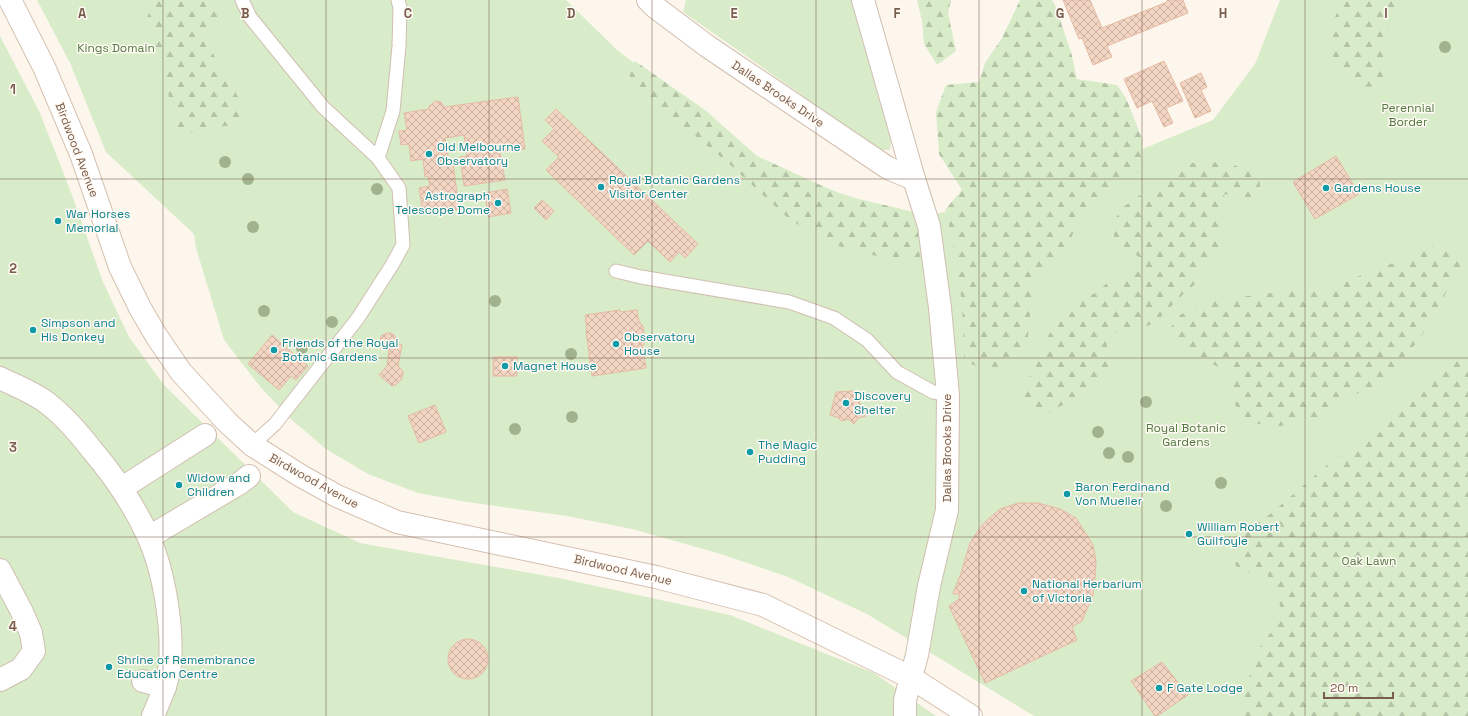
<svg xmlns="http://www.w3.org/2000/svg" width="1468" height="716" viewBox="0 0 1468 716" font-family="'Space Grotesk',sans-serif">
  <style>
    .green { fill: #d8ecc9 }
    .forest { fill: url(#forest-firs) }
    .building { fill: url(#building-cross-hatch); stroke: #e6bba3 }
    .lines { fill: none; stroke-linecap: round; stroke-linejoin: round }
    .lane-casing { stroke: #d1beb0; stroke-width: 15 }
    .street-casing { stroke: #d1beb0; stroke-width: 24 }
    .secondary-casing { stroke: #d6c0b0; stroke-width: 24 }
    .lane { stroke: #fff; stroke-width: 13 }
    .street { stroke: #fff; stroke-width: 22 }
    .secondary { stroke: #fff; stroke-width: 22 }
    .tree { fill: #a0b28e }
    .grid { fill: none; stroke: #7a5c4d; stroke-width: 1; stroke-opacity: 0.55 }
    .culture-dot { fill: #0f9aa8; stroke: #fffaf3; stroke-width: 1.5 }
    .labels { text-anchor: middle; stroke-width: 3; stroke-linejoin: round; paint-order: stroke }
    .park-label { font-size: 12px; fill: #537a41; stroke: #fffaf3 }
    .street-label { font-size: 12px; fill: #7a5c4d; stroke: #fffaf3 }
    .culture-label { font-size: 12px; fill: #0d838f; stroke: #fffaf3; text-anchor: start }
    .grid-label { font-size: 13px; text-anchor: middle; font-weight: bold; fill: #7a5c4d; stroke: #fffaf3; stroke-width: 3; stroke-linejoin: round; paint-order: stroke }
  </style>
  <defs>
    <pattern id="forest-firs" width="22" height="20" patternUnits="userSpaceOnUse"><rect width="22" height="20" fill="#d8ecc9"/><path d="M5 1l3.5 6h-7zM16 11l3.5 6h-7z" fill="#b4c2a5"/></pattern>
    <pattern id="building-cross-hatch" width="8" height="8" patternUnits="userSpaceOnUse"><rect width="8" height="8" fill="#f3d5c3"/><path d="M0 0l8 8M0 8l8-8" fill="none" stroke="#cab0a1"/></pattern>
  </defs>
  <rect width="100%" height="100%" fill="#fdf6ec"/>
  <g class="green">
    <polygon points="37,0 566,0 617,50 774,170 903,215 940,213 1021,199 1213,120 1255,64 1280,0 1468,0 1468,716 1034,716 867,614 788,577 721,554 632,529 567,516 467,502 418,493 368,474 326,449 292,420 262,389 224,340 196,248 194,234 106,152 70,63"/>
    <polygon points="686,0 851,0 891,141 890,150 882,150 867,145 799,93 683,12"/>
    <polygon points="0,36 40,113 72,195 103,282 129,337 164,385 293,512 360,543 559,578 730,615 874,673 936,716 0,716"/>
  </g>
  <g class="forest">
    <polygon points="158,0 213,0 230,13 220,28 204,39 228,78 247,114 235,125 199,129 183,137 175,126 162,64 145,20"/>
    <polygon points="917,0 951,0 948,13 956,51 937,65 924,44 922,20"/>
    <path d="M1020,0h32l3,5 16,47 6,27 40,6 9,13 17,43 -3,30 -55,37 -15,32 -23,28 -14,19 -6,59 -37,26 -26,-11c0,-52 -5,-100 -19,-151l17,-20 -23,-36 -3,-42 10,-27 33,-3 6,-19 17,-25z"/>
    <polygon points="1343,0 1406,0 1399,5 1383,36 1383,86 1361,87 1334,61 1328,32"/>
    <polygon points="635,61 705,110 757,156 842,195 914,212 919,221 920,260 902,261 862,253 826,242 788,218 727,162 678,122 636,94 628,71"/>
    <polygon points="1227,162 1259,176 1261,196 1250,198 1225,194 1218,208 1223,242 1195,284 1179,298 1155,323 1134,331 1118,331 1105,338 1113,374 1096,386 1033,422 1022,388 1035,369 1046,339 1078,292 1094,294 1106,284 1146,261 1116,243 1111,226 1122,208 1184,163"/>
    <polygon points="1431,246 1466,257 1420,339 1381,383 1333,404 1317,418 1280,426 1247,423 1234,403 1231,372 1204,361 1166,334 1180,315 1204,302 1284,291 1325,288 1377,270"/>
    <polygon points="1454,351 1468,364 1468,509 1464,515 1468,533 1468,716 1238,716 1257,651 1284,615 1265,569 1249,573 1236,566 1231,549 1237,539 1274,511 1334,459 1378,434"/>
  </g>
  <g class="building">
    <polygon points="1063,0 1090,0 1102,28 1167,2 1167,0 1183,0 1188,13 1107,46 1112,57 1093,65 1082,38 1079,39"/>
    <polygon points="1164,61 1183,101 1166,108 1173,123 1164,127 1152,101 1137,108 1124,79"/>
    <polygon points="1201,73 1207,87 1201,90 1211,111 1195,118 1180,83"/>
    <polygon points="518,97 525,149 500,152 505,180 464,186 460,157 467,156 464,135 445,138 448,156 445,156 446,164 453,163 459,209 423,214 419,188 430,186 428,176 425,177 423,159 411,161 409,144 401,145 399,131 407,130 404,113 429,109 429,106 436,101 441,102 444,107"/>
    <polygon points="556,109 698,244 685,258 679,252 670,262 648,241 634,255 546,170 559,157 542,141 554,129 545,120"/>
    <polygon points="1336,156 1359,194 1315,219 1293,182"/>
    <polygon points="507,189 511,213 488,217 485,193"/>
    <polygon points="542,200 554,211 546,220 534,208"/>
    <polygon points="620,310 620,312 637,310 639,323 641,323 642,326 643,326 645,342 644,342 644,345 642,345 646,368 592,376 586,331 587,331 585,315"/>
    <polygon points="387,333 391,333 395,336 396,343 402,345 398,366 403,371 403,375 401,380 397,384 392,386 379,375 387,366 389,350 384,348 380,342 381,336"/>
    <polygon points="272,335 308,366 296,380 291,376 279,390 248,364"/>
    <rect x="493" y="357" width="24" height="19"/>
    <polygon points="854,391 866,416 858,418 854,424 848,419 842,421 837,417 830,415 836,392"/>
    <polygon points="435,405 446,432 419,443 408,416"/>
    <polygon points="1018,503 1038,503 1060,509 1076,518 1093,545 1096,561 1095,578 1093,595 1082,621 1072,627 1077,640 985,683 949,606 959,599 959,594 953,594 961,573 970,543 979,529 986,521 1000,509"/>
    <circle cx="468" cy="659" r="20"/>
    <polygon points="1162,662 1188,695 1157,716 1155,716 1131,681"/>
  </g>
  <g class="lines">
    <g class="lane-casing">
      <g id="lane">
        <polyline points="242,0 250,17 323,107 378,158"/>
        <polyline points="616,271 641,277 789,302 834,318 867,340 897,372 933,392 948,395"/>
        <polyline points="252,445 275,424 358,318 392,265 403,245 399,188 378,158 393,111 399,46 400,8 398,0"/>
      </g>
    </g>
    <g class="street-casing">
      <g id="street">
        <polyline points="648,0 655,7 707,46 888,168 914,179 929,226 940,308 948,395 947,510 929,586 917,655 905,700 905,716"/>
        <polyline points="863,0 914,179"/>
        <path d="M0,378c14,7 30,13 43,22 19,13 35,32 49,50 22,26 42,55 56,86 16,34 25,91 22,128 -2,19 -10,35 -17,52"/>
        <polyline points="122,488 205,435"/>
        <polyline points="149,537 240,483 249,476"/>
        <polyline points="0,570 21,610 31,633 34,651 21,669 0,680"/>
        <polyline points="143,681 165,687"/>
      </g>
    </g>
    <g class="secondary-casing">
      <polyline id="secondary" points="10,0 44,67 81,154 120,267 140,308 157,337 181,372 227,422 252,445 301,476 337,496 397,522 656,577 763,605 910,677 971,716"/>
    </g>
    <use href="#lane" class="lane"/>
    <use href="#street" class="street"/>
    <use href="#secondary" class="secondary"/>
  </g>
  <g class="tree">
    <circle cx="1445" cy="47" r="6"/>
    <circle cx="225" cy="162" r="6"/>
    <circle cx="248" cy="179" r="6"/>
    <circle cx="377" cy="189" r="6"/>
    <circle cx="253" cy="227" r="6"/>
    <circle cx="495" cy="301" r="6"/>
    <circle cx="264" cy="311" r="6"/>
    <circle cx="332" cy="322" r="6"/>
    <circle cx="302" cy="348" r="6"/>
    <circle cx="571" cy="354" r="6"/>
    <circle cx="1146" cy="402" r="6"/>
    <circle cx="572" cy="417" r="6"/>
    <circle cx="515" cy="429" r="6"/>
    <circle cx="1098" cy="432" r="6"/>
    <circle cx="1109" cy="453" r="6"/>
    <circle cx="1128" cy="457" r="6"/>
    <circle cx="1221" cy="483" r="6"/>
    <circle cx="1166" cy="506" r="6"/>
  </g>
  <path class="grid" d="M163,0v716M326,0v716M489,0v716M652,0v716M816,0v716M979,0v716M1142,0v716M1305,0v716M0,179h1468M0,358h1468M0,537h1468"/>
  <g class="culture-dot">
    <circle cx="429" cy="154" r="4"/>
    <circle cx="601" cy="187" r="4"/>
    <circle cx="1326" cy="188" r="4"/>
    <circle cx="498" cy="203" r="4"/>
    <circle cx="58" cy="221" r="4"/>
    <circle cx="33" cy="330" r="4"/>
    <circle cx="616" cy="344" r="4"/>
    <circle cx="274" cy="350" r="4"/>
    <circle cx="505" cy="366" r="4"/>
    <circle cx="846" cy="403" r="4"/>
    <circle cx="750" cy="452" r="4"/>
    <circle cx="179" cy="485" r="4"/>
    <circle cx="1067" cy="494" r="4"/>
    <circle cx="1189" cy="534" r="4"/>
    <circle cx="1024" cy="591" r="4"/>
    <circle cx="109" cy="667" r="4"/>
    <circle cx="1159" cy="688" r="4"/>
  </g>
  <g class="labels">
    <g class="park-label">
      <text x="116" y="52">Kings Domain</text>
      <text x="1408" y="112">Perennial<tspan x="1408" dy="14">Border</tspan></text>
      <text x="1186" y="432">Royal Botanic<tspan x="1186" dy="14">Gardens</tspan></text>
      <text x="1369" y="565">Oak Lawn</text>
    </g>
    <g class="street-label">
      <text transform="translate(778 94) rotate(34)" y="4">Dallas Brooks Drive</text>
      <text transform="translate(77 150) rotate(69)" y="4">Birdwood Avenue</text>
      <text transform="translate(947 448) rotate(-90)" y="4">Dallas Brooks Drive</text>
      <text transform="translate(314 481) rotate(29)" y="4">Birdwood Avenue</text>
      <text transform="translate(623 570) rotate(13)" y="4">Birdwood Avenue</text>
    </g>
    <g class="culture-label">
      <text x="437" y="151">Old Melbourne<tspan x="437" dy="14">Observatory</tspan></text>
      <text x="609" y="184">Royal Botanic Gardens<tspan x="609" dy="14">Visitor Center</tspan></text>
      <text x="1334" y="192">Gardens House</text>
      <text x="490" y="200" text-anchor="end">Astrograph<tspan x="490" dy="14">Telescope Dome</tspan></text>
      <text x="66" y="218">War Horses<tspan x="66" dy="14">Memorial</tspan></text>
      <text x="41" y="327">Simpson and<tspan x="41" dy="14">His Donkey</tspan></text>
      <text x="624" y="341">Observatory<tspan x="624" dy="14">House</tspan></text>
      <text x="282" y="347">Friends of the Royal<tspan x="282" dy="14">Botanic Gardens</tspan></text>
      <text x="513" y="370">Magnet House</text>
      <text x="854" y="400">Discovery<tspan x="854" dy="14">Shelter</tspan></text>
      <text x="758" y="449">The Magic<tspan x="758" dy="14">Pudding</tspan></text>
      <text x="187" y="482">Widow and<tspan x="187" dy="14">Children</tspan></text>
      <text x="1075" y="491">Baron Ferdinand<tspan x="1075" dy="14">Von Mueller</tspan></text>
      <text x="1197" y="531">William Robert<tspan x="1197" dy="14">Guilfoyle</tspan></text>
      <text x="1032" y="588">National Herbarium<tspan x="1032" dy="14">of Victoria</tspan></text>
      <text x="117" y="664">Shrine of Remembrance<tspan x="117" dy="14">Education Centre</tspan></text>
      <text x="1167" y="692">F Gate Lodge</text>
    </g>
  </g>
  <g class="grid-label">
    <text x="82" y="18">A</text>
    <text x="245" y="18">B</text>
    <text x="408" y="18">C</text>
    <text x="571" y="18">D</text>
    <text x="734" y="18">E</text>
    <text x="897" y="18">F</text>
    <text x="1060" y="18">G</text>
    <text x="1223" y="18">H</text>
    <text x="1386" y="18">I</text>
    <text x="13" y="94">1</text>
    <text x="13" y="273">2</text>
    <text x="13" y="452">3</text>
    <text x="13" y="631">4</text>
  </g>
  <path d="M1324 692v6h69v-6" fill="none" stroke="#7a5c4d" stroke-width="2"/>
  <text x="1330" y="692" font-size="12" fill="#7a5c4d" stroke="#fffaf3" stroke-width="3" paint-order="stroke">20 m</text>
</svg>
